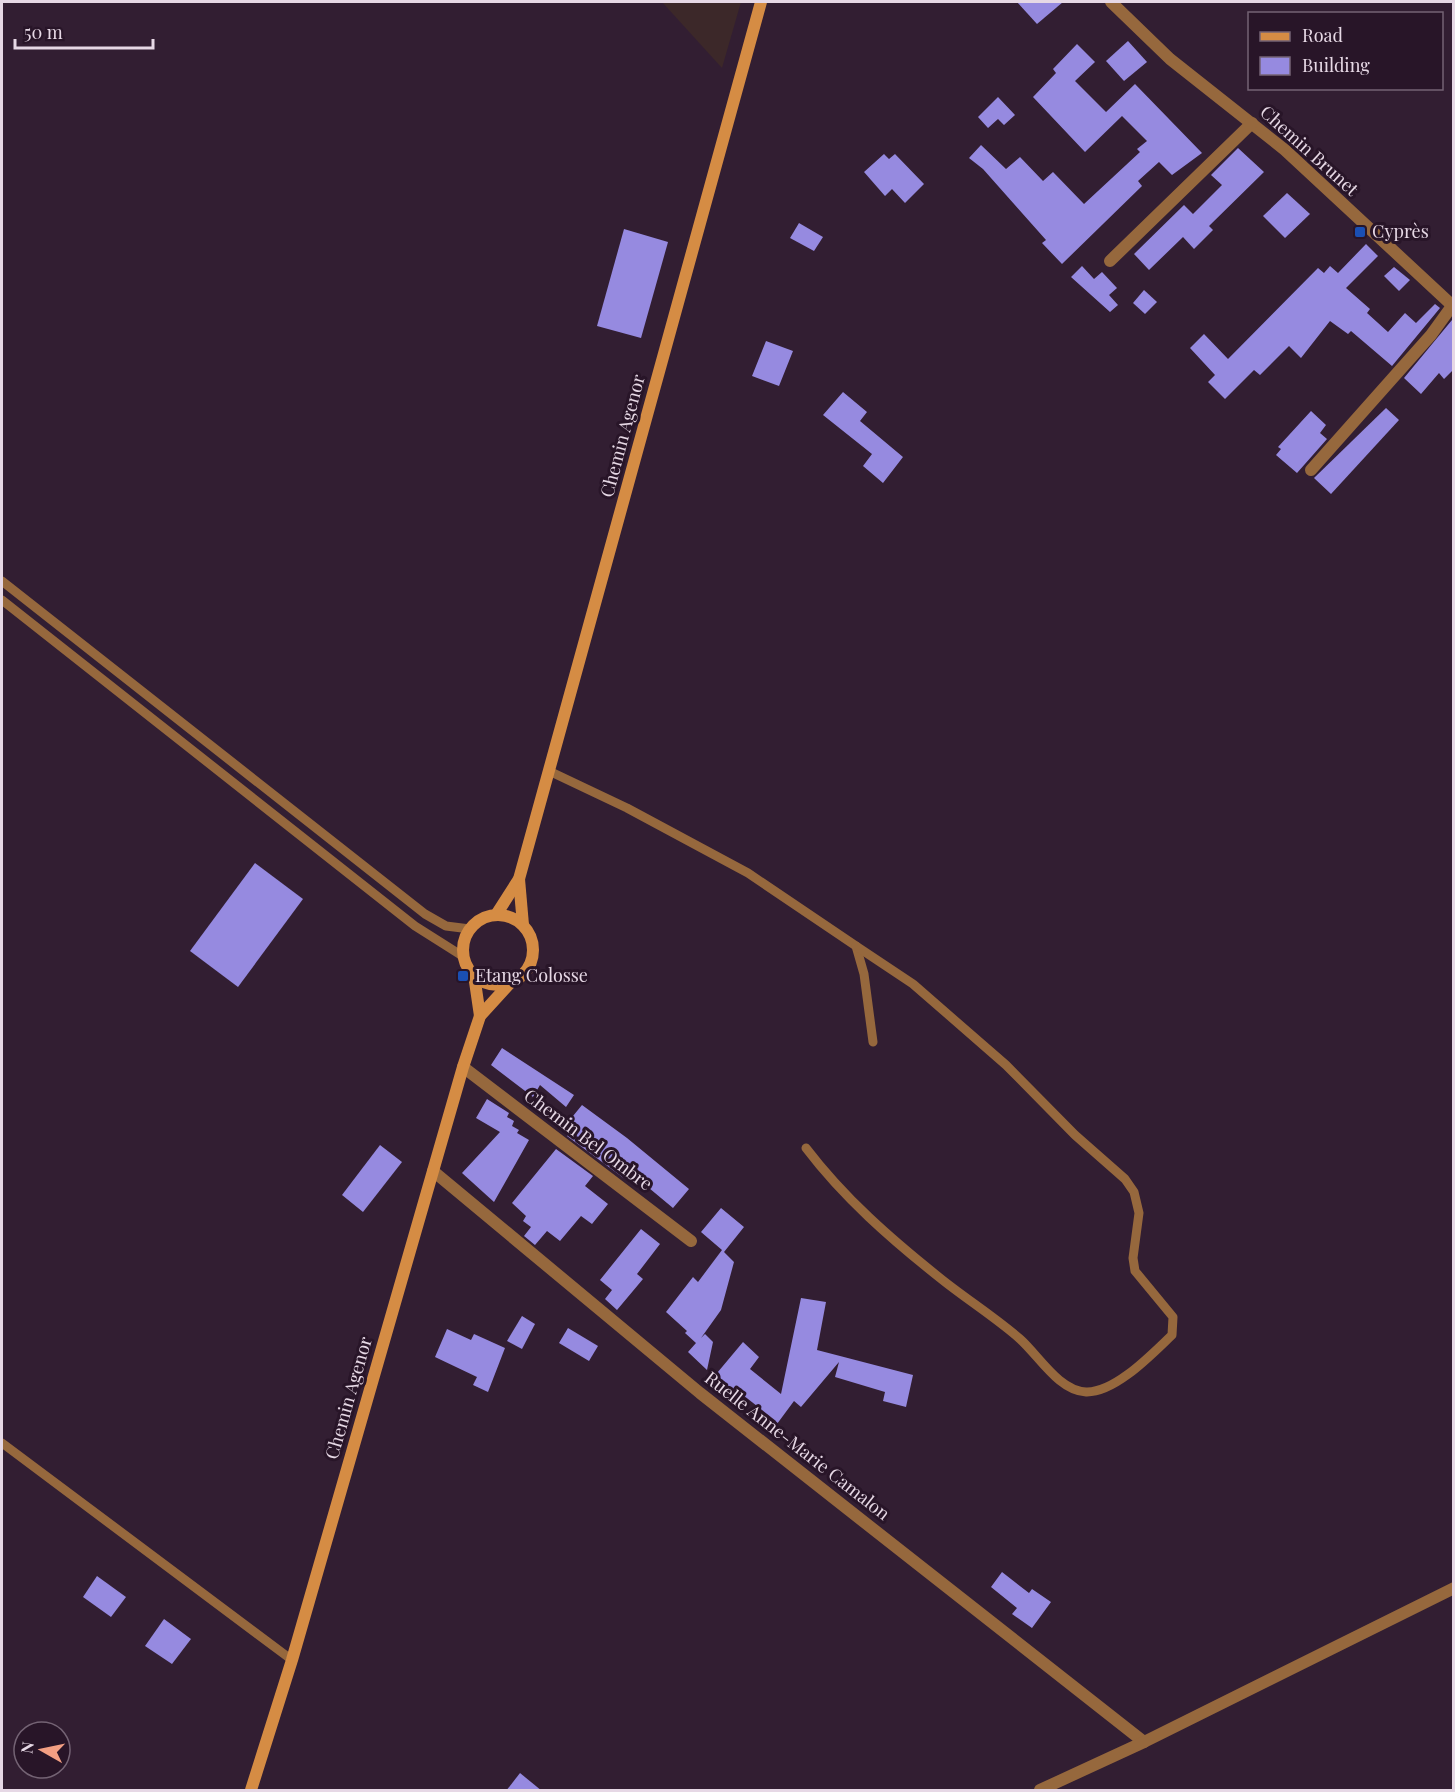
<svg xmlns="http://www.w3.org/2000/svg" width="1455" height="1792" viewBox="0 0 1455 1792" font-family="'Playfair Display',serif">
  <style>
    .education { fill: #3c2829 }
    .building { fill: #968ae0 }
    .lines { fill: none; stroke-linecap: round; stroke-linejoin: round }
    .service { stroke: #96683d; stroke-width: 9 }
    .minor { stroke: #96683d; stroke-width: 12 }
    .secondary { stroke: #d58c44; stroke-width: 12 }
    .transit-dot { fill: #1a4fb4; stroke: #281528; stroke-width: 2 }
    .labels { text-anchor: middle; stroke-width: 6; stroke-linejoin: round; paint-order: stroke }
    .street-label { font-size: 18px; fill: #e6d8e5; stroke: #281528 }
    .poi-label { font-size: 18px; fill: #e6d8e5; stroke: #281528; text-anchor: start }
  </style>
  <rect width="100%" height="100%" fill="#321e32"/>
  <polygon class="education" points="662,2 741,2 722,68"/>
  <g class="building">
    <polygon points="1017,2 1063,2 1037,24"/>
    <polygon points="1128,41 1147,62 1124,81 1106,61"/>
    <polygon points="1077,44 1095,62 1075,81 1106,112 1135,84 1202,153 1172,175 1159,162 1138,181 1142,186 1062,264 1042,243 1046,240 983,169 969,158 981,145 1006,169 1020,157 1043,181 1053,172 1084,204 1140,152 1137,149 1147,141 1122,116 1085,152 1033,97 1056,73 1053,69"/>
    <polygon points="998,97 1015,115 1004,125 998,119 988,128 978,117"/>
    <polygon points="1238,148 1264,172 1209,226 1213,230 1194,249 1183,237 1149,270 1134,254 1184,205 1193,214 1222,185 1211,175"/>
    <polygon points="884,154 889,159 895,154 924,184 905,203 892,189 885,196 864,172"/>
    <polygon points="1287,193 1310,214 1285,238 1263,216"/>
    <polygon points="799,223 823,237 814,251 790,238"/>
    <polygon points="624,229 668,242 641,338 597,326"/>
    <polygon points="1366,244 1378,256 1346,288 1370,309 1367,313 1388,332 1405,313 1416,323 1435,304 1440,308 1392,366 1351,331 1348,334 1330,321 1301,358 1289,346 1260,375 1254,370 1225,399 1208,382 1215,375 1190,348 1204,334 1228,359 1318,268 1324,273 1330,266 1338,273"/>
    <polygon points="1082,266 1094,279 1102,272 1117,288 1109,295 1118,305 1110,312 1071,277"/>
    <polygon points="1394,267 1410,280 1399,291 1384,276"/>
    <polygon points="1144,290 1157,302 1145,314 1133,303"/>
    <polygon points="1452,320 1454,369 1444,379 1439,373 1421,394 1404,378"/>
    <polygon points="766,341 793,351 779,386 752,376"/>
    <polygon points="843,392 867,412 860,421 903,457 883,483 863,466 872,454 823,415"/>
    <polygon points="1386,408 1399,420 1331,494 1314,478"/>
    <polygon points="1311,411 1326,425 1320,433 1327,439 1297,473 1276,455 1281,449 1278,447"/>
    <polygon points="255,863 303,899 238,987 190,951"/>
    <polygon points="502,1048 574,1095 566,1107 540,1085 533,1097 491,1065"/>
    <polygon points="487,1099 509,1113 507,1117 514,1121 512,1126 519,1130 517,1133 529,1140 494,1202 462,1173 500,1132 476,1118"/>
    <polygon points="582,1105 627,1138 689,1189 673,1208 631,1173 625,1179 567,1136 570,1132 564,1127"/>
    <polygon points="380,1145 402,1162 363,1212 342,1195"/>
    <polygon points="556,1149 593,1176 585,1186 608,1204 592,1224 581,1216 560,1241 547,1231 535,1245 524,1236 531,1227 523,1221 526,1216 512,1203"/>
    <polygon points="721,1208 744,1227 724,1252 734,1262 721,1310 701,1338 705,1334 713,1342 707,1370 688,1352 696,1343 685,1333 687,1331 666,1312 693,1277 698,1282 722,1250 701,1232"/>
    <polygon points="641,1229 660,1244 637,1274 643,1279 617,1310 605,1299 612,1290 600,1280"/>
    <polygon points="801,1298 826,1302 817,1350 913,1375 906,1407 883,1401 885,1392 835,1377 839,1362 801,1407 794,1401 774,1428 776,1421 734,1388 726,1400 707,1385 743,1342 759,1357 750,1369 781,1394"/>
    <polygon points="522,1316 535,1324 522,1349 507,1341"/>
    <polygon points="568,1328 598,1346 589,1361 559,1343"/>
    <polygon points="447,1329 471,1340 474,1334 505,1348 488,1392 473,1385 477,1377 435,1357"/>
    <polygon points="1002,1572 1029,1593 1032,1589 1051,1602 1032,1628 1012,1614 1017,1608 991,1587"/>
    <polygon points="97,1576 126,1597 111,1617 83,1597"/>
    <polygon points="164,1619 191,1639 172,1664 145,1646"/>
    <polygon points="520,1773 542,1791 506,1791"/>
  </g>
  <g class="lines">
    <g class="service">
      <polyline points="2,581 425,914 446,926 470,929"/>
      <polyline points="2,600 415,926 464,957"/>
      <polyline points="549,771 627,808 748,873 856,946 864,974 873,1042"/>
      <path d="M806,1148c38,50 85,91 134,130 26,21 55,39 80,61 19,17 39,52 66,53 29,1 66,-38 86,-57l1,-18 -38,-46 -2,-13 6,-45 -5,-21 -9,-13 -50,-44 -69,-70 -93,-81 -57,-38"/>
      <polyline points="2,1443 292,1660"/>
    </g>
    <g class="minor">
      <polyline points="1111,2 1170,59 1285,150 1454,307"/>
      <polyline points="1110,261 1252,123"/>
      <polyline points="1311,470 1431,335 1452,306"/>
      <polyline points="463,1067 691,1241"/>
      <polyline points="433,1171 700,1393 1144,1742"/>
      <polyline points="1040,1790 1144,1742 1454,1588"/>
    </g>
    <g class="secondary">
      <polyline points="519,879 523,925"/>
      <polyline points="496,915 519,879 761,2"/>
      <circle cx="498" cy="950" r="35"/>
      <polyline points="474,975 480,1016"/>
      <polyline points="251,1790 292,1660 463,1067 480,1016 511,982"/>
    </g>
  </g>
  <g class="transit-dot">
    <rect x="1354" y="226" width="12" height="12" rx="3"/>
    <rect x="457" y="970" width="12" height="12" rx="3"/>
  </g>
  <g class="labels">
    <g class="street-label">
      <text transform="translate(1309 151) rotate(42)" y="6">Chemin Brunet</text>
      <text transform="translate(623 436) rotate(-75)" y="6">Chemin Agenor</text>
      <text transform="translate(588 1140) rotate(37)" y="6">Chemin Bel Ombre</text>
      <text transform="translate(349 1398) rotate(-74)" y="6">Chemin Agenor</text>
      <text transform="translate(797 1446) rotate(38)" y="6">Ruelle Anne-Marie Camalon</text>
    </g>
    <g class="poi-label">
      <text x="1372" y="238">Cyprès</text>
      <text x="475" y="982">Etang Colosse</text>
    </g>
  </g>
  <rect width="1455" height="1792" fill="none" stroke="#e6d8e5" stroke-width="6"/>
  <rect x="1248" y="12" width="195" height="78" fill="#281528" stroke="#746374" stroke-width="1.5"/>
  <rect x="1260" y="32" width="30" height="9" fill="#d58c44" stroke="#746374" stroke-width="1.5"/>
  <text x="1302" y="42" font-size="18" fill="#e6d8e5">Road</text>
  <rect x="1260" y="57" width="30" height="18" fill="#968ae0" stroke="#746374" stroke-width="1.5"/>
  <text x="1302" y="72" font-size="18" fill="#e6d8e5">Building</text>
  <g transform="translate(42 1750) rotate(279)"><circle r="28" fill="#281528" stroke="#746374" stroke-width="1.5"/>
  <path d="M0-4.5L10 22L0 15L-10 22Z" fill="#f39f83"/>
  <text y="-9" font-size="16" font-weight="bold" text-anchor="middle" fill="#e6d8e5">N</text>
  </g>
  <path d="M15 39v9h138v-9" fill="none" stroke="#e6d8e5" stroke-width="3"/>
  <text x="24" y="39" font-size="18" fill="#e6d8e5" stroke="#281528" stroke-width="4.5" paint-order="stroke">50 m</text>
</svg>
